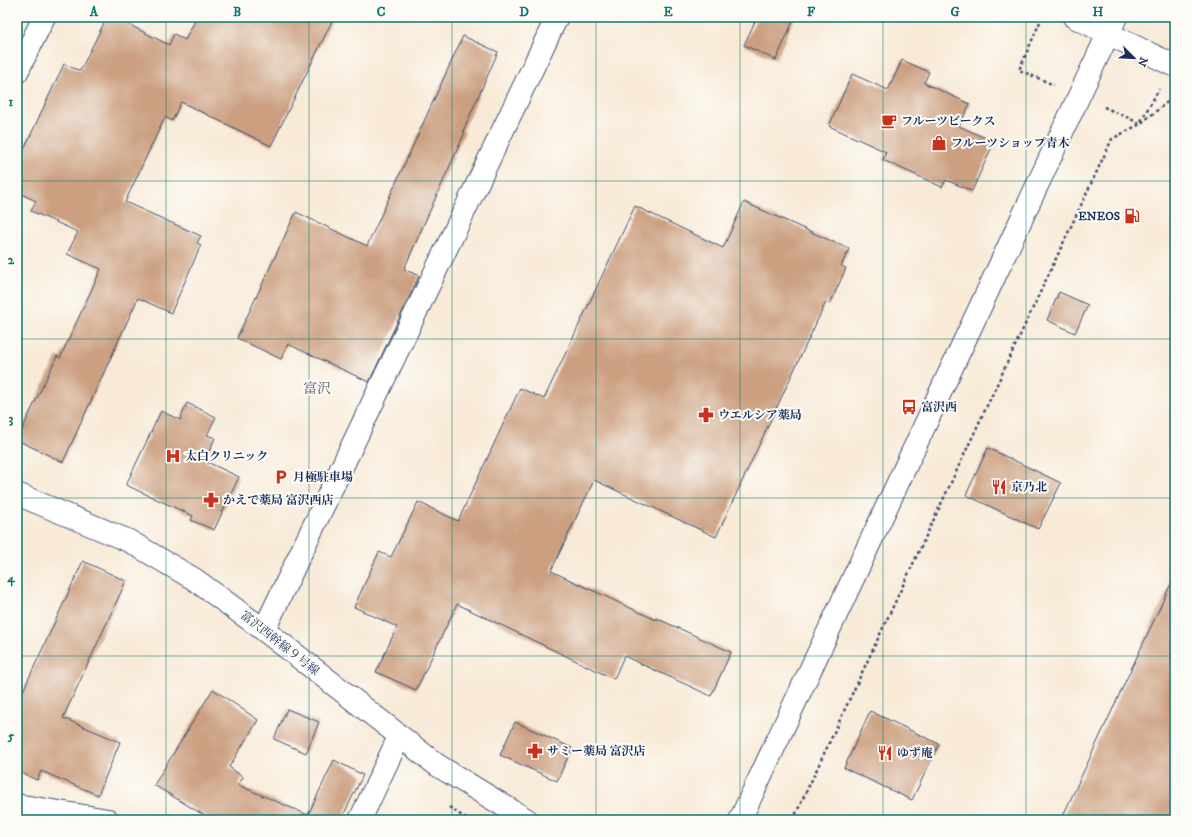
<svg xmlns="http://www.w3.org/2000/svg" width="1192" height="837" viewBox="0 0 1192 837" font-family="'IM FELL DW Pica','Noto Serif JP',serif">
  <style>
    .building { fill: #cb9f80 }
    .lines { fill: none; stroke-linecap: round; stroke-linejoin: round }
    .minor-casing { stroke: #3c4b70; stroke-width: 24 }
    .path { stroke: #3c4b70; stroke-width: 2.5; stroke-dasharray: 3 3; stroke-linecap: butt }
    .minor { stroke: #fff; stroke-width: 22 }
    .grid { fill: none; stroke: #0f766e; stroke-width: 1; stroke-opacity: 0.55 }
    .labels { text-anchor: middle; stroke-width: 4; stroke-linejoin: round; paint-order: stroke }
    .poi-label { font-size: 12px; font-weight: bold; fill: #1b2f5e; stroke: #fdfcf7; text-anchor: start }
    .street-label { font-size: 12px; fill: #1b2f5e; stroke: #fdfcf7 }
    .quarter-label { font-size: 14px; fill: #59566a; stroke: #fdfcf7 }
    .neatline { fill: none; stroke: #0f766e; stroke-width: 1.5 }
    .grid-label { font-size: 13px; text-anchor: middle; font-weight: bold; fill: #0f766e }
  </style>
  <rect width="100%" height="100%" fill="#fdfcf7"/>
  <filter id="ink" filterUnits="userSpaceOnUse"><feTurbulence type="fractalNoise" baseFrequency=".025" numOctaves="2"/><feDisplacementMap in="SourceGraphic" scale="8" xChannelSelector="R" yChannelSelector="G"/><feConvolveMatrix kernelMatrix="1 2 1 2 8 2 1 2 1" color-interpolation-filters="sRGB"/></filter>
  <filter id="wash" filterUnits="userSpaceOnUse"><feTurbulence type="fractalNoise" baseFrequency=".012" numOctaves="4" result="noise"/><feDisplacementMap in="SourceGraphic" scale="16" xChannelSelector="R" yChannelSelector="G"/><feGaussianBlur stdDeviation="0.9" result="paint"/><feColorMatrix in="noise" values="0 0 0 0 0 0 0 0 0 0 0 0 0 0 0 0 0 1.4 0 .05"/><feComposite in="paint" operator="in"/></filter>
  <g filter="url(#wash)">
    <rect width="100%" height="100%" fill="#f8ead7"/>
    <g id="blocks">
      <g class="building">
        <polygon points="107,17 114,17 169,45 174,34 185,40 197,17 334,17 271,146 181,102 172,121 165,117 125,202 201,236 197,243 201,245 171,313 138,298 63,462 17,440 57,356 60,358 101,269 67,254 78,232 31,211 36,201 17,192 17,164 64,64 80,71"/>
        <polygon points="757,17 795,17 776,60 744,45"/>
        <polygon points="463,36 498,52 463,131 465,132 404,269 419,276 369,382 288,344 281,359 237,338 296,212 367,246"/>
        <polygon points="902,60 929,72 924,83 970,104 959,126 994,142 972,191 946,180 942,187 883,160 886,152 829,126 852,74 888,90"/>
        <polygon points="744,202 849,249 841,266 846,268 830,304 826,302 716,537 594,480 551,571 656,620 656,618 731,652 711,696 624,656 614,679 457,604 416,690 376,672 397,627 354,607 379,552 391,557 418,502 458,521 520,388 544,399 635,206 723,248"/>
        <polygon points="1059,292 1088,305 1075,333 1047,320"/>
        <polygon points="187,403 216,417 207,435 215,438 205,461 239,477 214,530 191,520 193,516 126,485 161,411 180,420"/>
        <polygon points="988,448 1061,483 1038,529 966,495"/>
        <polygon points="83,561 126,581 63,718 120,742 98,795 41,771 37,780 17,771 17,704"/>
        <polygon points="1175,575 1175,820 1061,820"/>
        <polygon points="213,689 258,720 229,767 243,777 238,785 308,815 334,760 363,775 341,820 212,820 154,785"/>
        <polygon points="287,709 319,722 306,753 274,739"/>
        <polygon points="870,711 939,744 912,800 844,768"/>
        <polygon points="515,722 572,748 557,781 500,755"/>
      </g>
    </g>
  </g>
  <g filter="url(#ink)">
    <use href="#blocks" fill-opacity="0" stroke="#3c4b70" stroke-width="1"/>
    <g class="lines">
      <g class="minor-casing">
        <g id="minor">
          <polyline points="1074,17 1175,66"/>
          <polyline points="17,72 44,17"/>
          <polyline points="17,494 129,541 194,579 264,630 437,765 527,820"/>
          <polyline points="264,630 557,17"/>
          <polyline points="17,805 108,820"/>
          <polyline points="360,820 399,737"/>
          <polyline points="740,820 1116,17"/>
        </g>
      </g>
      <g class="path">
        <polyline points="1040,22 1019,70 1054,85"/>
        <polyline points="1104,107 1139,123"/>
        <polyline points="1141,121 1159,89"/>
        <polyline points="449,807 468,820"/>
        <polyline points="793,820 1112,139 1140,124 1170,100 1175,103"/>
      </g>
      <use href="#minor" class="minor"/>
    </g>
  </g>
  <path class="grid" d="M166,17v803M309,17v803M452,17v803M596,17v803M740,17v803M883,17v803M1026,17v803M17,181h1158M17,339h1158M17,498h1158M17,656h1158"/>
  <defs>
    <g id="cafe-bare" transform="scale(1.2)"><path d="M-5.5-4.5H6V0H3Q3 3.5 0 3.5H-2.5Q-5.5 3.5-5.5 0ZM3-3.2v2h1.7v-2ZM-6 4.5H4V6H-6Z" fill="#c8321e" stroke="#fdfcf7" stroke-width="2.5" paint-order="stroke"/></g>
    <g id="shop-bare" transform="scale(1.2)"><path d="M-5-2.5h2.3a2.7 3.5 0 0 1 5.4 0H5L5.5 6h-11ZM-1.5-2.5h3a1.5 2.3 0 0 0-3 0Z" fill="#c8321e" stroke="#fdfcf7" stroke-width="2.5" paint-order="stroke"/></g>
    <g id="fuel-bare" transform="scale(1.2)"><path d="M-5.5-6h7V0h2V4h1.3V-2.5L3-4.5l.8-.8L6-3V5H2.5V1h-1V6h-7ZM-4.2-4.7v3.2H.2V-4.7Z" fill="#c8321e" stroke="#fdfcf7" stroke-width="2.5" paint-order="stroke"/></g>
    <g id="bus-bare" transform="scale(1.2)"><path d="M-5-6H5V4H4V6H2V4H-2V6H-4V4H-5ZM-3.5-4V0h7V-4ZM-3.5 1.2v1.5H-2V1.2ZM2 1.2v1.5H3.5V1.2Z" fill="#c8321e" stroke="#fdfcf7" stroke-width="2.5" paint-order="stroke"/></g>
    <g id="pharmacy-bare" transform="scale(1.2)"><path d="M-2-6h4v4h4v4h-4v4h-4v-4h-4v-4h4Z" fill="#c8321e" stroke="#fdfcf7" stroke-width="2.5" paint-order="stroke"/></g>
    <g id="hospital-bare" transform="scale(1.2)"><path d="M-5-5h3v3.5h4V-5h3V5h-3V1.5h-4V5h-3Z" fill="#c8321e" stroke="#fdfcf7" stroke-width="2.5" paint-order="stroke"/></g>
    <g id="parking-bare" transform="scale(1.2)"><path d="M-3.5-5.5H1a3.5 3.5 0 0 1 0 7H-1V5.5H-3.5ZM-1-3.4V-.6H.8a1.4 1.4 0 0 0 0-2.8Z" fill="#c8321e" stroke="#fdfcf7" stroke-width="2.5" paint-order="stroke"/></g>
    <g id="restaurant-bare" transform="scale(1.2)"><path d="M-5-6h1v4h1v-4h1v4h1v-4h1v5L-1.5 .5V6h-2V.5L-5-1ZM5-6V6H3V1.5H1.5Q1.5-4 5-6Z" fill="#c8321e" stroke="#fdfcf7" stroke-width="2.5" paint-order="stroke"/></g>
  </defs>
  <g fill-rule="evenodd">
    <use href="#cafe-bare" x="889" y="121"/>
    <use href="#shop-bare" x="939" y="143"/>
    <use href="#fuel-bare" x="1132" y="216"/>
    <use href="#bus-bare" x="909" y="407"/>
    <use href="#pharmacy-bare" x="706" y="415"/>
    <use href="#hospital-bare" x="173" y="456"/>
    <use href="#parking-bare" x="281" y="477"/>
    <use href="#restaurant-bare" x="999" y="487"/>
    <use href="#pharmacy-bare" x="211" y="500"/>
    <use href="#pharmacy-bare" x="535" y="751"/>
    <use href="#restaurant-bare" x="885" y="753"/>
  </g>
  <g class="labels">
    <g class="poi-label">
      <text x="901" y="125">フルーツピークス</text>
      <text x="951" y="147">フルーツショップ青木</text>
      <text x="1120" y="220" text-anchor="end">ENEOS</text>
      <text x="921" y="411">富沢西</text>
      <text x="718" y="419">ウエルシア薬局</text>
      <text x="185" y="460">太白クリニック</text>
      <text x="293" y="481">月極駐車場</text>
      <text x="1011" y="491">京乃北</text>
      <text x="223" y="504">かえで薬局 富沢西店</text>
      <text x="547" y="755">サミー薬局 富沢店</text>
      <text x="897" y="757">ゆず庵</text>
    </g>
    <g class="street-label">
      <text transform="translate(280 643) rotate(38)" y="4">富沢西幹線９号線</text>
    </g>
    <g class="quarter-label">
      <text x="317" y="393">富沢</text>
    </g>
  </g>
  <rect width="1192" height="837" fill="none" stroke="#fdfcf7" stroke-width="44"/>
  <g transform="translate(1134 58) rotate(114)" stroke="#fdfcf7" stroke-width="3" paint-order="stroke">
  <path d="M0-3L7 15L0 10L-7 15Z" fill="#1b2f5e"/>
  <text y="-6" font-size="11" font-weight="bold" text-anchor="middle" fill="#1b2f5e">N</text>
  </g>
  <rect x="22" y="22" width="1148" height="793" class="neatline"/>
  <g class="grid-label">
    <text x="94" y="16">A</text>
    <text x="237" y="16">B</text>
    <text x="381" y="16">C</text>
    <text x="524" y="16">D</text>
    <text x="668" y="16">E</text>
    <text x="811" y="16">F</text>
    <text x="955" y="16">G</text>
    <text x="1098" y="16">H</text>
    <text x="11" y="106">1</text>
    <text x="11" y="264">2</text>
    <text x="11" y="423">3</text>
    <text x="11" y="582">4</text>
    <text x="11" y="740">5</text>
  </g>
</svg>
